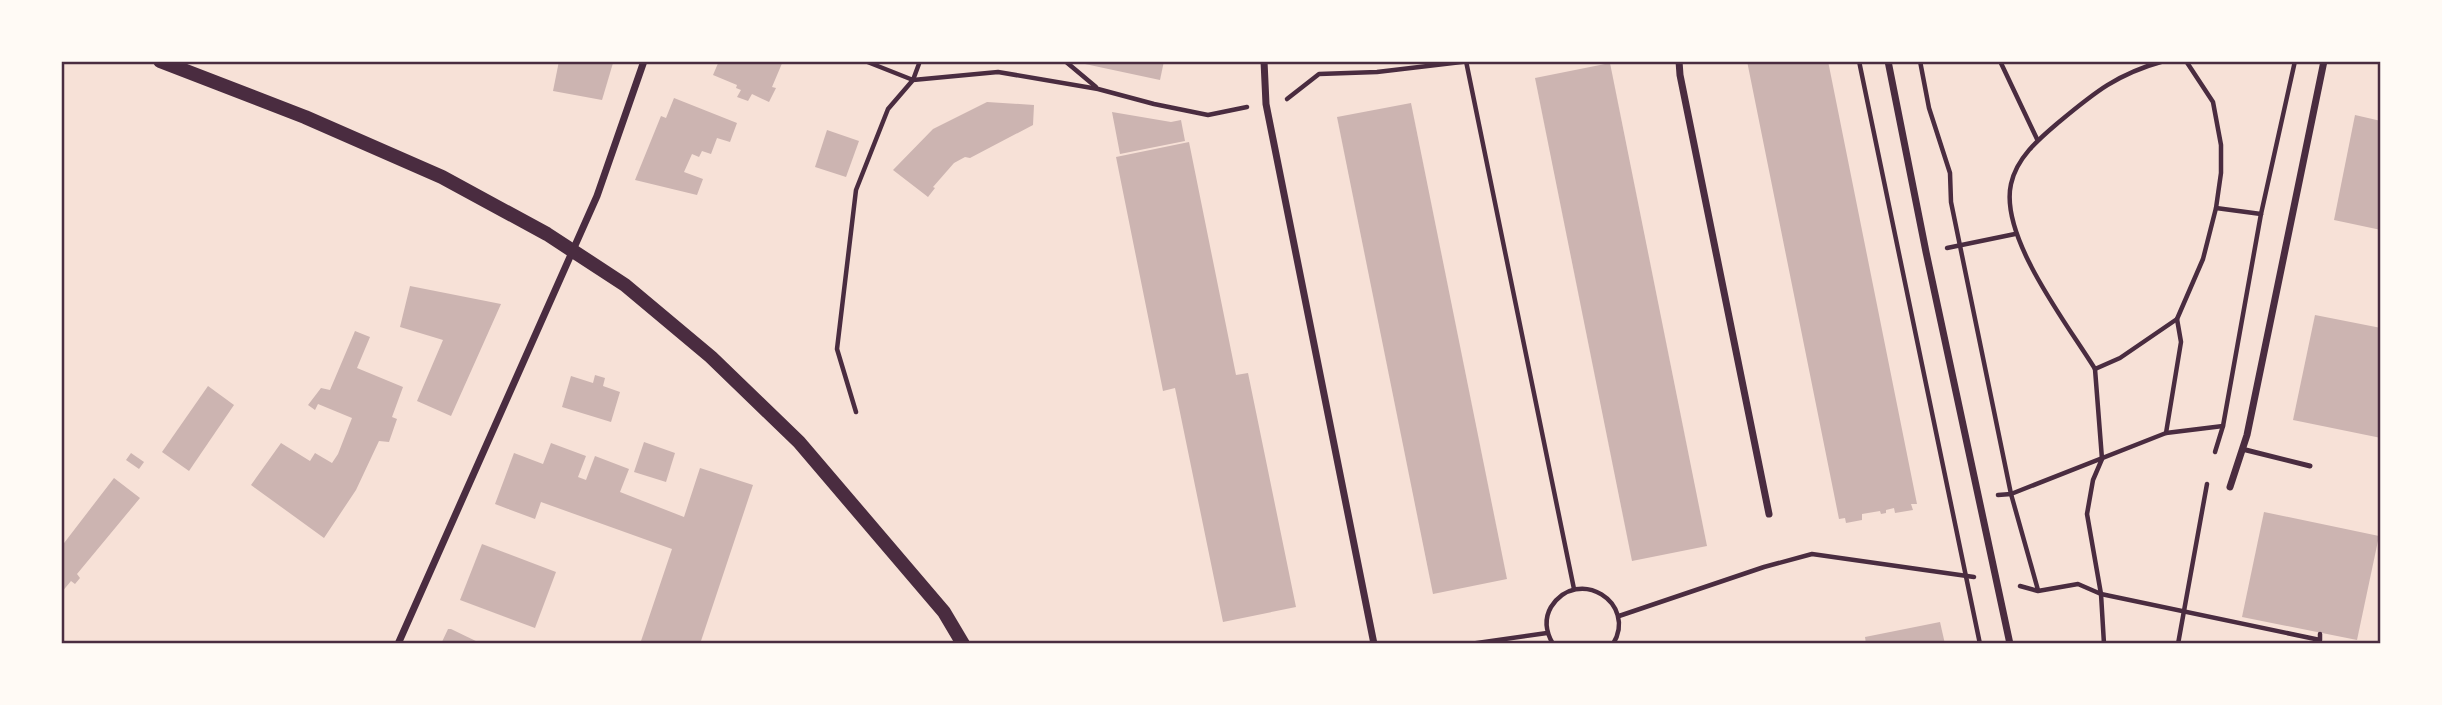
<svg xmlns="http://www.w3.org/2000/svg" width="2442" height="705" viewBox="0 0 2442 705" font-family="'PT Sans',sans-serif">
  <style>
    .building { fill: #ccb4b1 }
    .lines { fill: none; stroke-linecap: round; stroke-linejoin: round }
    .path { stroke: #4a2c40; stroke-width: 4.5 }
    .service { stroke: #4a2c40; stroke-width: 5 }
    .minor { stroke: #4a2c40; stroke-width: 7 }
    .secondary { stroke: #4a2c40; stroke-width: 14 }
    .neatline { fill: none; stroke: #4a2c40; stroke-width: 2.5 }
  </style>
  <rect width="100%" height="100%" fill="#f7e1d7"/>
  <g class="building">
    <polygon points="559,61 613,63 602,100 553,91"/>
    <polygon points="719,61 783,61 772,87 776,88 769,102 752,94 748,101 737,97 741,90 736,88 737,85 713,75"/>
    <polygon points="1086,61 1164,61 1160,80 1085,64"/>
    <polygon points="1747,61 1828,61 1917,504 1911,504 1913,510 1895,513 1894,508 1886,510 1886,513 1881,514 1880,511 1862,514 1862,520 1846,523 1845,518 1839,519"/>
    <polygon points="1610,63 1707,546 1632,561 1535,78"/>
    <polygon points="674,98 737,123 730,142 717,138 711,154 702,151 699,157 692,154 684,172 703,179 697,195 635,180 661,116 666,118"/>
    <polygon points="987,102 1034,105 1033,125 970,158 965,157 954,163 933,187 935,188 928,197 893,170 933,129"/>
    <polygon points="1411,103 1507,579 1433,594 1337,117"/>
    <polygon points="1112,112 1171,122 1181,120 1185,141 1120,154"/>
    <polygon points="2355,115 2381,121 2381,230 2334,220"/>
    <polygon points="827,130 859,141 846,177 815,167"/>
    <polygon points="1189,142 1236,375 1248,373 1296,607 1223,622 1175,388 1163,391 1116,157"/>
    <polygon points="410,286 501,304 451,416 417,401 443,340 400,327"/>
    <polygon points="2315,315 2381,328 2381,438 2293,420"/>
    <polygon points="355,331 370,337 357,368 403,387 392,417 397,419 389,442 379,441 356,490 324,538 251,485 281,443 310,461 315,453 332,463 338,454 352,418 318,404 315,410 308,405 321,388 330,390"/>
    <polygon points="595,375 605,378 603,386 620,392 611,422 562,407 571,376 593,383"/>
    <polygon points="208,386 234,405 189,471 162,452"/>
    <polygon points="644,442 675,453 666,482 634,472"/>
    <polygon points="551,443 586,456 578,477 586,480 595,456 629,469 620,492 684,517 700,468 753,485 700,644 640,644 672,549 541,502 535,519 495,504 514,453 543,464"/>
    <polygon points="131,453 144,462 139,469 126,460"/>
    <polygon points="114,478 140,498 77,574 80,578 75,584 71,581 61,593 61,547"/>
    <polygon points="2264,512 2379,536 2357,640 2242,617"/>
    <polygon points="482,544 556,572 535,628 460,600"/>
    <polygon points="1940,622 1945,644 1866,644 1865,637"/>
    <polygon points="448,629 451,629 482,644 441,644"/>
  </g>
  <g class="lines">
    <g class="path">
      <polyline points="865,61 913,80 920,61"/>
      <polyline points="1065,61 1096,87"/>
      <polyline points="1466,61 1574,589"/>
      <polyline points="1859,61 1980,644"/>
      <polyline points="1920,61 1929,108 1950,173 1951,202 2011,494 2038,590"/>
      <polyline points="2000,61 2037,139"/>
      <path d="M2164,61c-47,13 -69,31 -105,61 -20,17 -42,35 -48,62 -12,53 57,141 84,185l25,-11 57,-39 26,-60 13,-51 5,-35v-28l-8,-43 -27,-41"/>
      <polyline points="1287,99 1319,74 1377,72 1470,61"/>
      <polyline points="2216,208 2261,214"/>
      <polyline points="1947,248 2015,234"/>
      <polyline points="2095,369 2102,459 2093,480 2087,514 2101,594 2104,644"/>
      <polyline points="856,412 837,349 856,190 888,109 913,80 998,72 1098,89 1154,104 1208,115 1247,107"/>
      <polyline points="2166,433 2181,342 2177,319"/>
      <polyline points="2215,452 2223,426"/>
      <polyline points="1998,495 2011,494 2166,433 2223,426 2261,214 2295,61"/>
      <polyline points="2020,586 2038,591 2078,584 2101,594 2320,640 2320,634"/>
      <polyline points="1619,616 1764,567 1812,554 1974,577"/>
      <polyline points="1470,644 1547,633"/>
      <path d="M1553,644c-7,-12 -9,-25 -2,-37 27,-42 87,-4 62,37"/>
      <polyline points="2178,644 2207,484"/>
    </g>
    <polyline class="service" points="2242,449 2310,466"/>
    <g class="minor">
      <polyline points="1264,61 1266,104 1374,644"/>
      <polyline points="1679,61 1680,75 1769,514"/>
      <polyline points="1888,61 1926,252 2010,644"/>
      <polyline points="2230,487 2247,435 2324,61"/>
      <polyline points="398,644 597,196 644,61"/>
    </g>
    <polyline class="secondary" points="160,61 305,117 442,177 547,234 625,285 711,357 799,442 944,612 963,644"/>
  </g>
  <rect width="2442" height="705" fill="none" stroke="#fffaf5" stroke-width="126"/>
  <rect x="63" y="63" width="2316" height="579" class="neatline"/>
</svg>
